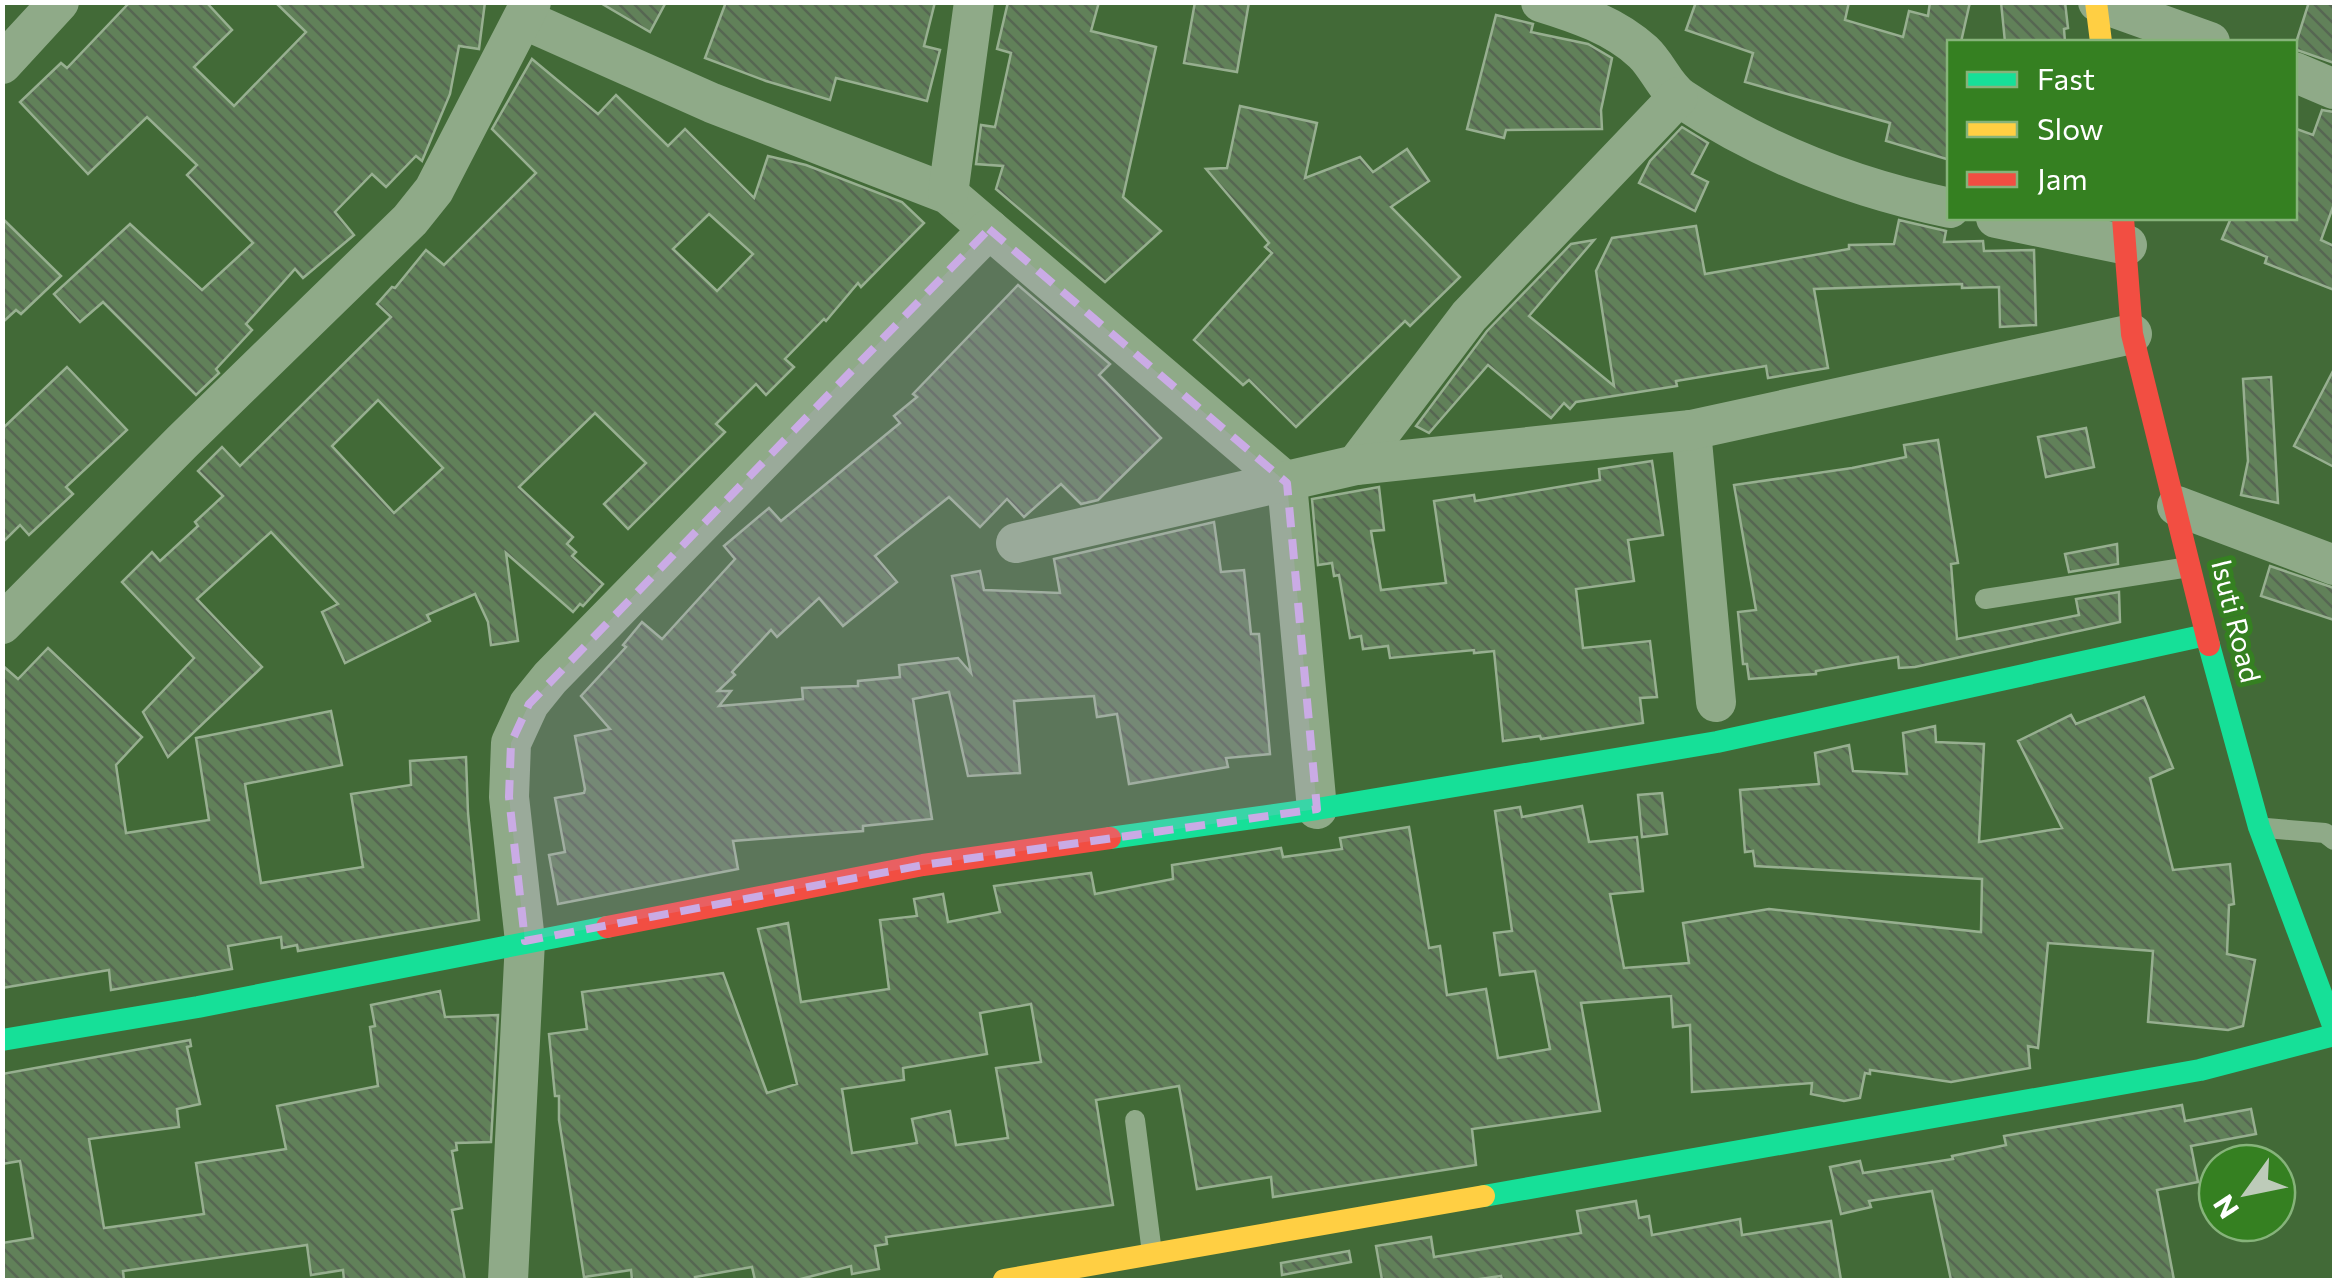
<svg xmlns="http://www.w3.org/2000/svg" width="2337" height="1283" viewBox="0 0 2337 1283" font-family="Commissioner,sans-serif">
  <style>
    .building { fill: url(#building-back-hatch); stroke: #97af90; stroke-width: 2.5; fill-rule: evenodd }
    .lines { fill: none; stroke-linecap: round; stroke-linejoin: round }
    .lane { stroke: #8faa88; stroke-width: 20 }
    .street { stroke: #8faa88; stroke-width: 40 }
    .fast { stroke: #16e098; stroke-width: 22 }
    .slow { stroke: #ffcf43; stroke-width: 22 }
    .jam { stroke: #f24e42; stroke-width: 22 }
    .marked { fill: #caabe5; fill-opacity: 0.2; stroke: #caabe5; stroke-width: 8; stroke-dasharray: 20 12; stroke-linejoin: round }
    .labels { text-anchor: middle; stroke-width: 10; stroke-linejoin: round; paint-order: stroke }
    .street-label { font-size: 28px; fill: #fff; stroke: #358021 }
  </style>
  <defs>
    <pattern id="building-back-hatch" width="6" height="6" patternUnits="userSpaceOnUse" patternTransform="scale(2.5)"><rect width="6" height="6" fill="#618159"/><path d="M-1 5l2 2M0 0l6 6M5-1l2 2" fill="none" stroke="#566652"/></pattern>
  </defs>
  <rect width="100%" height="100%" fill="#426a37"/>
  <g class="building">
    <polygon points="130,2 206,2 232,30 194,67 234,106 306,32 275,2 485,2 479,49 459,46 450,94 422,161 416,156 386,187 372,174 335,212 354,235 303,278 295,269 246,324 252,330 216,369 219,373 196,395 103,302 80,322 54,294 130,224 202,290 253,243 187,175 197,165 147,117 88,174 20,102 61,63 67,68"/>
    <polygon points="599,2 666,2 650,32"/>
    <polygon points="726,2 935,2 924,46 940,50 927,101 836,78 830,100 766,81 705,58"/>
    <polygon points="1008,2 1099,2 1091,31 1156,47 1123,197 1161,231 1105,282 996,189 1003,166 976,164 981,125 995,127 1011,53 997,49"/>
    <polygon points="1195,2 1249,2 1237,72 1184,63"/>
    <polygon points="1696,2 1849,2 1845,20 1903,37 1909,11 1928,16 1930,2 1970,2 1961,42 1950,42 1950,160 1886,141 1890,123 1745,82 1753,53 1686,30"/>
    <polygon points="2001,2 2065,2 2068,28 2064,29 2065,42 2005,42"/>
    <polygon points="2309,2 2334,2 2334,63 2294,49"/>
    <polygon points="1496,15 1533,24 1531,32 1588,44 1612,58 1601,110 1602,129 1506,130 1504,138 1467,129"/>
    <path d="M532,59l66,55 18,-19 52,51 17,-17 69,69 14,-42 38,9 96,37 22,21 -63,64 -3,-4 -32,38 -2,-2 -39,40 9,8 -28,28 -10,-11 -40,40 9,8 -97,97 -24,-25 42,-41 -51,-50 -76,74 54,50 -6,7 9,8 -4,4 31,28 -20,22 -3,-2 -7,8 -67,-59 12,88 -27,4 -3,-23 -13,-28 -48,21 3,6 -85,42 -23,-51 16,-8 -67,-72 -74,67 65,68 -94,90 -25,-45 51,-54 -72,-76 30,-30 8,9 38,-35 -3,-4 28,-26 -25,-25 24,-24 18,19 151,-149 -14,-13 15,-17 3,1 31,-38 18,15 92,-92 -44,-44zM709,214l44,40 -36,37 -44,-42zM378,400l65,68 -49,45 -62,-67z"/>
    <polygon points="1240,106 1317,123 1305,178 1360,157 1373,172 1407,149 1429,181 1391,207 1460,277 1410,326 1405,321 1296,427 1249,380 1243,385 1194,340 1272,253 1265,247 1269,243 1206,169 1227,168"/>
    <polygon points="2322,110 2334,112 2334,204 2321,240 2334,246 2334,290 2265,263 2267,257 2222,239 2231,218 2294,218 2294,128 2313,135"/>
    <polygon points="1682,127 1708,143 1692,174 1708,182 1695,211 1639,183 1650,161"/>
    <polygon points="2,218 61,276 21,314 16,310 2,323"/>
    <polygon points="1899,220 1946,231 1944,242 1983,241 1984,251 2034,250 2036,325 2000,327 1999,287 1962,288 1962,284 1814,289 1828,368 1768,378 1766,366 1676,381 1677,386 1576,402 1570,409 1564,403 1551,418 1488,365 1429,433 1416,426 1487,331 1571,244 1594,240 1529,316 1614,386 1596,271 1612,238 1696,226 1705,274 1849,249 1849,245 1894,244"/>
    <polygon points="1018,285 1110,364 1099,375 1161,438 1098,500 1081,504 1061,484 1024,517 1007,499 980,527 949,497 875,556 897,582 843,626 819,598 777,637 771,630 732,672 735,675 718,691 731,691 719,706 803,699 802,688 858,686 858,681 900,677 899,665 958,658 971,673 952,576 980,571 984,590 1060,593 1054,559 1214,522 1221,572 1244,570 1251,634 1259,634 1270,754 1226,758 1228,767 1129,784 1117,714 1097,717 1094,696 1014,701 1020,773 968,776 949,692 913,699 932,819 863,826 863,831 733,841 738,869 558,904 549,855 565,852 555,798 584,793 585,789 575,736 610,729 581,696 626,647 623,645 642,622 662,639 735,559 724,546 769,508 781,521 900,423 894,416 917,397 913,394"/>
    <polygon points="67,367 127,430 66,487 73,494 29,535 20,525 2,543 2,429"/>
    <polygon points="2334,369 2334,467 2294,446"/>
    <polygon points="2271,377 2278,503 2241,495 2248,461 2243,379"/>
    <polygon points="2086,428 2094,467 2046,477 2038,437"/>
    <polygon points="1938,440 1958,563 1951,564 1957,639 2079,615 2076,599 2119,592 2120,622 1915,667 1899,668 1898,657 1816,671 1816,674 1749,679 1747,664 1743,664 1738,612 1756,610 1734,485 1852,468 1906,457 1904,445"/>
    <polygon points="1652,461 1663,535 1628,540 1634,581 1576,589 1583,648 1650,641 1657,697 1640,698 1643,723 1541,739 1540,736 1503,741 1494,651 1474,653 1474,650 1390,658 1388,646 1363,649 1361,636 1350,638 1339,575 1334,576 1332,563 1318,565 1312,499 1379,487 1384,530 1371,531 1381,590 1407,587 1446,583 1434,501 1474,495 1475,501 1600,480 1599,469"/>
    <polygon points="2117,544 2118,564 2069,572 2065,554"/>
    <polygon points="2270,566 2334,588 2334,620 2261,596"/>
    <polygon points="48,648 142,737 116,765 126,833 209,820 196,738 331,711 342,765 245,784 261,883 363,867 351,794 411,785 410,761 466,757 468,813 479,920 298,951 297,945 282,948 281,937 228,946 232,969 111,990 109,970 2,988 2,665 18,679"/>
    <path d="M2144,697l29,71 -23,10 23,92 57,-6 4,40 -5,1 -2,49 28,6 -12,66 -15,4 -80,-8 5,-71 -105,-8 -10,105 -10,-2 2,22 -79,14 -81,-12v4l-5,-1 -5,25 -16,3 -33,-7 1,-11 -120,9 -2,-67 -17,2 -2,-31 -90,7 19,108 -128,18 4,36 -203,32 -2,-20 -74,12 -18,-103 -83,14 17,105 -227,32 1,7 -12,2 4,23 -27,5 -1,-8 -54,14h-42l-3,-13 -57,10v3h-63l-1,-10 -47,7 -25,-157v-24h-4l-6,-62 38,-5 -5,-37 141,-19 44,120 30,-9 -39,-155 30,-6 13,79 88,-13 -9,-69 37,-4 -3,-17 29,-5 5,28 52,-10 -6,-26 97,-13 4,21 78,-15 -1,-14 109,-17 2,9 59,-8 -2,-11 69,-11 20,121 11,-2 7,49 39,-6 12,69 52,-9 -15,-78 -35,4 -6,-42 18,-2 -17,-120 25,-4 2,10 60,-11 7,36 48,-5 6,54 -33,3 14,74 65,-5 -6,-40 86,-14 212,23 1,-53 -227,-13 -2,-15 -8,1 -5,-62 79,-6 -4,-31 34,-8 4,26 54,3 -4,-41 32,-7 1,16 48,2 -5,98 83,-14 -44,-87 53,-26 5,9zM1031,1004l10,58 -45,6 12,70 -52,7 -6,-34 -38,8 5,24 -65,10 -10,-64 62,-9 -1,-12 84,-14 -7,-41z"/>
    <polygon points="1662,793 1667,834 1642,837 1638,795"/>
    <polygon points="440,991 445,1017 498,1015 491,1142 456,1143 457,1150 452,1151 462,1208 452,1210 465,1280 344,1280 343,1270 311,1275 307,1245 123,1271 124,1280 2,1280 2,1243 33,1238 20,1161 2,1164 2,1074 190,1040 191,1046 187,1047 200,1104 177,1109 179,1127 89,1139 104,1228 204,1214 196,1163 286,1149 277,1106 378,1086 370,1027 375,1026 371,1005"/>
    <polygon points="2182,1105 2185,1121 2251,1109 2256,1134 2191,1146 2198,1182 2157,1190 2174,1280 1951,1280 1932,1191 1869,1201 1871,1207 1841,1214 1830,1167 1860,1161 1863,1173 1953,1159 1952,1156 2006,1145 2004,1136"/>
    <polygon points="1636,1201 1639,1218 1649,1216 1652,1235 1740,1219 1742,1235 1831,1221 1841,1280 1502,1280 1501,1276 1473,1280 1382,1280 1376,1246 1431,1237 1434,1257 1581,1233 1577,1211"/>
    <polygon points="1349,1251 1351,1262 1282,1275 1281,1263"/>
  </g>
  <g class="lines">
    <g class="lane">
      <polyline points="1985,599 2189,567"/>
      <polyline points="2266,828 2325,833 2334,840"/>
      <polyline points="1135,1120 1152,1253"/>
    </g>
    <g class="street">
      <path d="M1541,2c36,11 74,24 102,50 15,14 22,36 39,47 81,54 173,89 268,109"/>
      <polyline points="2098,2 2210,42"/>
      <polyline points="523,19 712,103 948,194 1287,483 1317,809"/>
      <polyline points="2,64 59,2"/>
      <polyline points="2294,72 2334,89"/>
      <polyline points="948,194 974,2"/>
      <polyline points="1996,218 2127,245"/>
      <polyline points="1691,430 1716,702"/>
      <polyline points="1356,465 1469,316 1678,97"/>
      <polyline points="2177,506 2334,565"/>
      <polyline points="1016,543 1356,465 1691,430 2132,334"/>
      <polyline points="2,624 182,442 410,220 434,190 531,2"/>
      <polyline points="508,1280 525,941 509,797 511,743 529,704 550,678 989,229"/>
    </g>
    <g class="fast">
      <polyline points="2209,645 2259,827 2334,1028"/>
      <polyline points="1110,838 1317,809 1717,742 2206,635"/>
      <polyline points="2,1040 198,1007 607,927"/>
      <polyline points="1484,1196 2200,1070 2334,1035"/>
    </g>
    <g class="slow">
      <polyline points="2096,2 2101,42"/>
      <polyline points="1004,1280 1484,1196"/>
    </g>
    <g class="jam">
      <polyline points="2123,218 2132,334 2209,645"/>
      <polyline points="607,927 923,865 1110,838"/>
    </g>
  </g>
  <path class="marked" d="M989,229l298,254 30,326 -394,56 -398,76 -16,-144 2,-54 18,-39z"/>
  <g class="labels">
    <g class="street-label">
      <text transform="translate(2236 621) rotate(76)" y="10">Isuti Road</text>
    </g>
  </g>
  <rect width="2337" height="1283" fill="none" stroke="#ffffff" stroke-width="10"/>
  <rect x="1947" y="40" width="350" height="180" fill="#358021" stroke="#86b37a" stroke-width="2.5"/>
  <rect x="1967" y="72" width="50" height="15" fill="#16e098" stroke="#86b37a" stroke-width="2.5"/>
  <text x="2037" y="90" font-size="30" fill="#ffffff">Fast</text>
  <rect x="1967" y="122" width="50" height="15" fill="#ffcf43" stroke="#86b37a" stroke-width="2.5"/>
  <text x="2037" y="140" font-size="30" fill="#ffffff">Slow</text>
  <rect x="1967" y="172" width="50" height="15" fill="#f24e42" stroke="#86b37a" stroke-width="2.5"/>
  <text x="2037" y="190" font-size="30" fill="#ffffff">Jam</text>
  <g transform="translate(2247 1193) rotate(237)"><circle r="48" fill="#358021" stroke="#86b37a" stroke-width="2.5"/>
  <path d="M0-8L18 38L0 25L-18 38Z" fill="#bdcbb9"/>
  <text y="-15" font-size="28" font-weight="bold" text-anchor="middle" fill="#ffffff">N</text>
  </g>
</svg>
